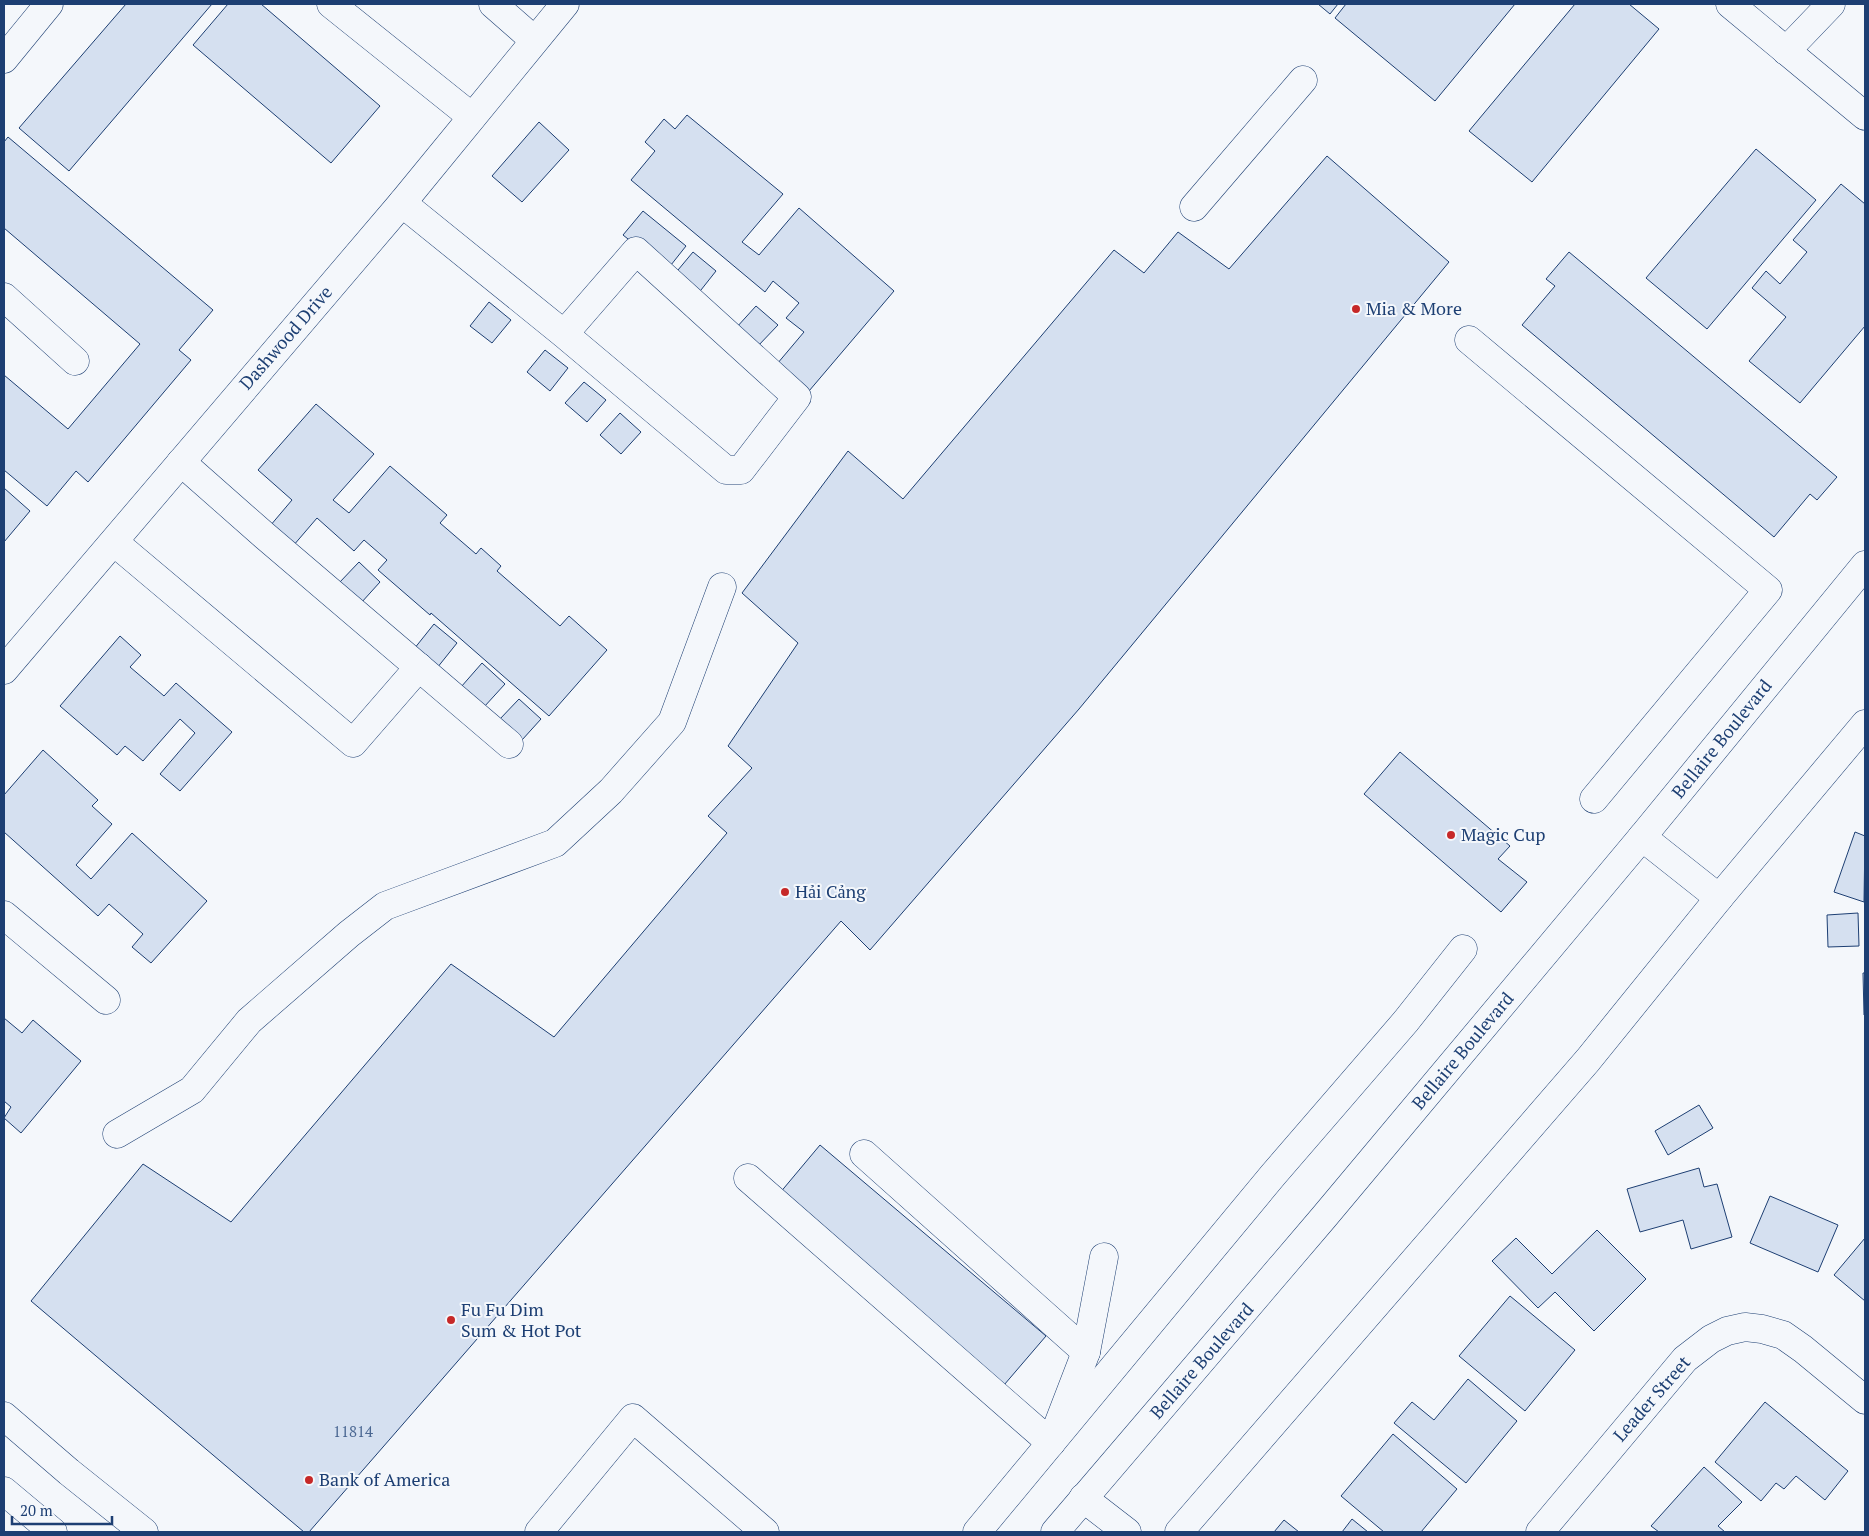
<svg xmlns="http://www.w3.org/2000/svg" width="1869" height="1536" viewBox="0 0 1869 1536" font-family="'PT Serif',serif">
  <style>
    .building { fill: #d5e0f0; stroke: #1d3f73 }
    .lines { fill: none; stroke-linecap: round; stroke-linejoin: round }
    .minor-casing { stroke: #1d3f73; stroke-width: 29 }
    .major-casing { stroke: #1d3f73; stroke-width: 29 }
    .minor { stroke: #f4f7fb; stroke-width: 28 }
    .major { stroke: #f4f7fb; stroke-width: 28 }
    .poi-dot { fill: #c62828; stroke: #f4f7fb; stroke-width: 2 }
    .labels { text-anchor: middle; stroke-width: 4; stroke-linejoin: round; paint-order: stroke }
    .number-label { font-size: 15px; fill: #4b6792 }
    .poi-label { font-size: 18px; fill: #1d3f73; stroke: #f4f7fb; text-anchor: start }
    .street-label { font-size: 18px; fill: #1d3f73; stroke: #f4f7fb }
  </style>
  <rect width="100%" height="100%" fill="#f4f7fb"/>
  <g class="building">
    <polygon points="126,4 212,4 69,171 19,128"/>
    <polygon points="228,4 261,4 380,106 331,163 193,45"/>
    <polygon points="1318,4 1338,4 1330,14"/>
    <polygon points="1346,4 1515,4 1435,101 1335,18"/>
    <polygon points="1575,4 1629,4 1659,29 1532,182 1469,131"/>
    <polygon points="687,115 783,194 742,242 759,255 799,208 894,291 809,391 777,364 804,332 786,318 799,303 773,281 765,292 631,180 655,151 645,142 664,119 675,129"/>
    <polygon points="539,122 569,150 522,202 492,176"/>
    <polygon points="8,137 213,310 179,350 191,360 88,482 76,471 47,506 4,470 4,375 68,429 140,344 4,228 4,142"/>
    <polygon points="1756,149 1816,200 1707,329 1646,278"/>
    <polygon points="1327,156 1449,262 1079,709 870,950 841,921 309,1532 304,1532 31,1301 143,1164 231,1222 451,964 554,1037 727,833 708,816 752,768 728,746 798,643 742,593 848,451 903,499 1114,250 1144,273 1178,232 1229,269"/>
    <polygon points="1841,184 1865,204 1865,326 1800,403 1749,361 1786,317 1752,288 1766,271 1780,284 1807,252 1793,240"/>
    <polygon points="643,211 686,246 667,270 623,235"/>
    <polygon points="693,252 716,271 697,295 673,276"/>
    <polygon points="1569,252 1837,477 1817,500 1810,494 1774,537 1522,325 1555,286 1546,279"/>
    <polygon points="489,302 511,320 492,343 470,326"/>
    <polygon points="756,306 778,325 757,347 736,328"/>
    <polygon points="545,350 568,368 550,391 527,372"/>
    <polygon points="584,382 606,400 587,422 565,403"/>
    <polygon points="316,404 374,454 333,500 349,513 390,466 447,515 440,523 476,554 481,548 501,566 497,571 560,626 569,616 607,650 549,716 431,613 430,615 378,570 387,560 364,540 354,551 317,518 293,546 270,526 292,500 258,470"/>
    <polygon points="620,413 641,432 621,454 600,435"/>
    <polygon points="4,488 30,511 4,542"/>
    <polygon points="359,562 380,582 361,603 339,583"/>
    <polygon points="434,624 457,643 437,668 414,649"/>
    <polygon points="120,636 141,655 130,667 164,696 176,683 232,732 180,791 160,774 195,733 180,719 143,761 125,746 117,755 60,706"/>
    <polygon points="482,663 505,684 484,707 461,687"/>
    <polygon points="519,699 541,719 522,740 499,720"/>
    <polygon points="43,750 98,800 92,806 112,824 76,865 91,879 132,833 207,901 151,963 132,947 143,934 109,904 98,916 4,832 4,795"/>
    <polygon points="1400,752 1510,846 1498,859 1527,882 1501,912 1364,794"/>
    <polygon points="1855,832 1865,836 1864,902 1834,892"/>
    <polygon points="1858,913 1859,946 1828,947 1827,915"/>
    <polygon points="1863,973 1865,973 1865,1015 1864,1015"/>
    <polygon points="4,1018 22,1033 33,1020 81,1061 21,1133 4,1118 11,1107 4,1101"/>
    <polygon points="1699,1105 1713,1128 1668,1155 1655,1131"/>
    <polygon points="820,1145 1046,1336 1004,1385 779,1194"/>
    <polygon points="1699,1168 1704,1187 1717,1184 1732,1237 1691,1249 1683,1220 1640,1232 1627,1189"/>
    <polygon points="1770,1196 1838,1225 1818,1272 1750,1243"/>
    <polygon points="1597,1230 1646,1279 1594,1331 1555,1292 1538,1308 1492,1261 1516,1238 1552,1274"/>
    <polygon points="1865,1238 1865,1301 1834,1275"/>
    <polygon points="1510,1296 1575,1350 1525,1411 1459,1356"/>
    <polygon points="1468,1379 1517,1421 1466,1483 1394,1423 1412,1402 1434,1420"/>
    <polygon points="1765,1402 1848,1471 1825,1500 1796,1476 1784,1489 1776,1483 1761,1501 1715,1462"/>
    <polygon points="1393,1434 1457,1489 1421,1532 1384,1532 1341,1496"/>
    <polygon points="1704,1467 1742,1502 1718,1526 1725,1532 1659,1532 1651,1526"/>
    <polygon points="1352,1519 1368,1532 1342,1532"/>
    <polygon points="1284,1520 1299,1532 1274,1532"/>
  </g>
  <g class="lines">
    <g class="minor-casing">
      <g id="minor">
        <polyline points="331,4 472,117"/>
        <polyline points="493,4 534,40"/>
        <polyline points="1730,4 1865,116"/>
        <polyline points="1786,51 1831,4"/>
        <polyline points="4,59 49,4"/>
        <polyline points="402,203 564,334 726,470 741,470 797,397 636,251 564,334"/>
        <polyline points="1194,207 1303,80"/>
        <polyline points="4,297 75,361"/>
        <polyline points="1469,340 1768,590 1594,799"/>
        <polyline points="181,462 265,536 509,744"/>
        <polyline points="114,542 353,743 419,667"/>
        <polyline points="4,670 402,203 565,4"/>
        <polyline points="4,915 106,1000"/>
        <polyline points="117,1134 192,1090 249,1021 349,934 385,906 555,843 611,791 672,722 722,587"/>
        <polyline points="864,1154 1086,1352"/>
        <polyline points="748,1178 1051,1443 1086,1352 1104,1257"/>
        <polyline points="4,1416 69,1472 144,1532"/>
        <polyline points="1083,1498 1127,1532"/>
        <polyline points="539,1532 633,1418 765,1532"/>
        <polyline points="977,1532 1273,1175 1406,1021 1463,949"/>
        <polyline points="1540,1532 1685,1359 1711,1339 1727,1331 1745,1327 1762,1329 1783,1335 1803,1349 1865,1400"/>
      </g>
    </g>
    <g class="major-casing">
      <g id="major">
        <polyline points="1642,837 1719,898"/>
        <polyline points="4,1491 53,1532"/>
        <polyline points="1055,1532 1324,1217 1642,837 1865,565"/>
        <polyline points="1179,1532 1588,1060 1719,898 1865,724"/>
      </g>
    </g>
    <use href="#minor" class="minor"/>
    <use href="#major" class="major"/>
  </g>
  <g class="poi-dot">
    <circle cx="1356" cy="309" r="5"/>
    <circle cx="1451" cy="835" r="5"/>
    <circle cx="785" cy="892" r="5"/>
    <circle cx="451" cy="1320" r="5"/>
    <circle cx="309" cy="1480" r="5"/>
  </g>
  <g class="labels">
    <g class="number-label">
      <text x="353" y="1437">11814</text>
    </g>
    <g class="poi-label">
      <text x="1366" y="315">Mia &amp; More</text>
      <text x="1461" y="841">Magic Cup</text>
      <text x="795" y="898">Hải Cảng</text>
      <text x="461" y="1316">Fu Fu Dim<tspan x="461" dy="21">Sum &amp; Hot Pot</tspan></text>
      <text x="319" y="1486">Bank of America</text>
    </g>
    <g class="street-label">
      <text transform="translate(286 338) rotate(-49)" y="6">Dashwood Drive</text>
      <text transform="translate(1722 739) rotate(-51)" y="6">Bellaire Boulevard</text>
      <text transform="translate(1463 1051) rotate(-50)" y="6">Bellaire Boulevard</text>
      <text transform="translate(1202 1361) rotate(-49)" y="6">Bellaire Boulevard</text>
      <text transform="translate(1652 1399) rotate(-49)" y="6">Leader Street</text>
    </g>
  </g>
  <rect width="1869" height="1536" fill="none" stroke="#1d3f73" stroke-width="10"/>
  <path d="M12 1516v8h100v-8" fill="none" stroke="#1d3f73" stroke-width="2.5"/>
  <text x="20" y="1516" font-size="15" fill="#1d3f73" stroke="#f4f7fb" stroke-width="4" paint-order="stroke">20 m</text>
</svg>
